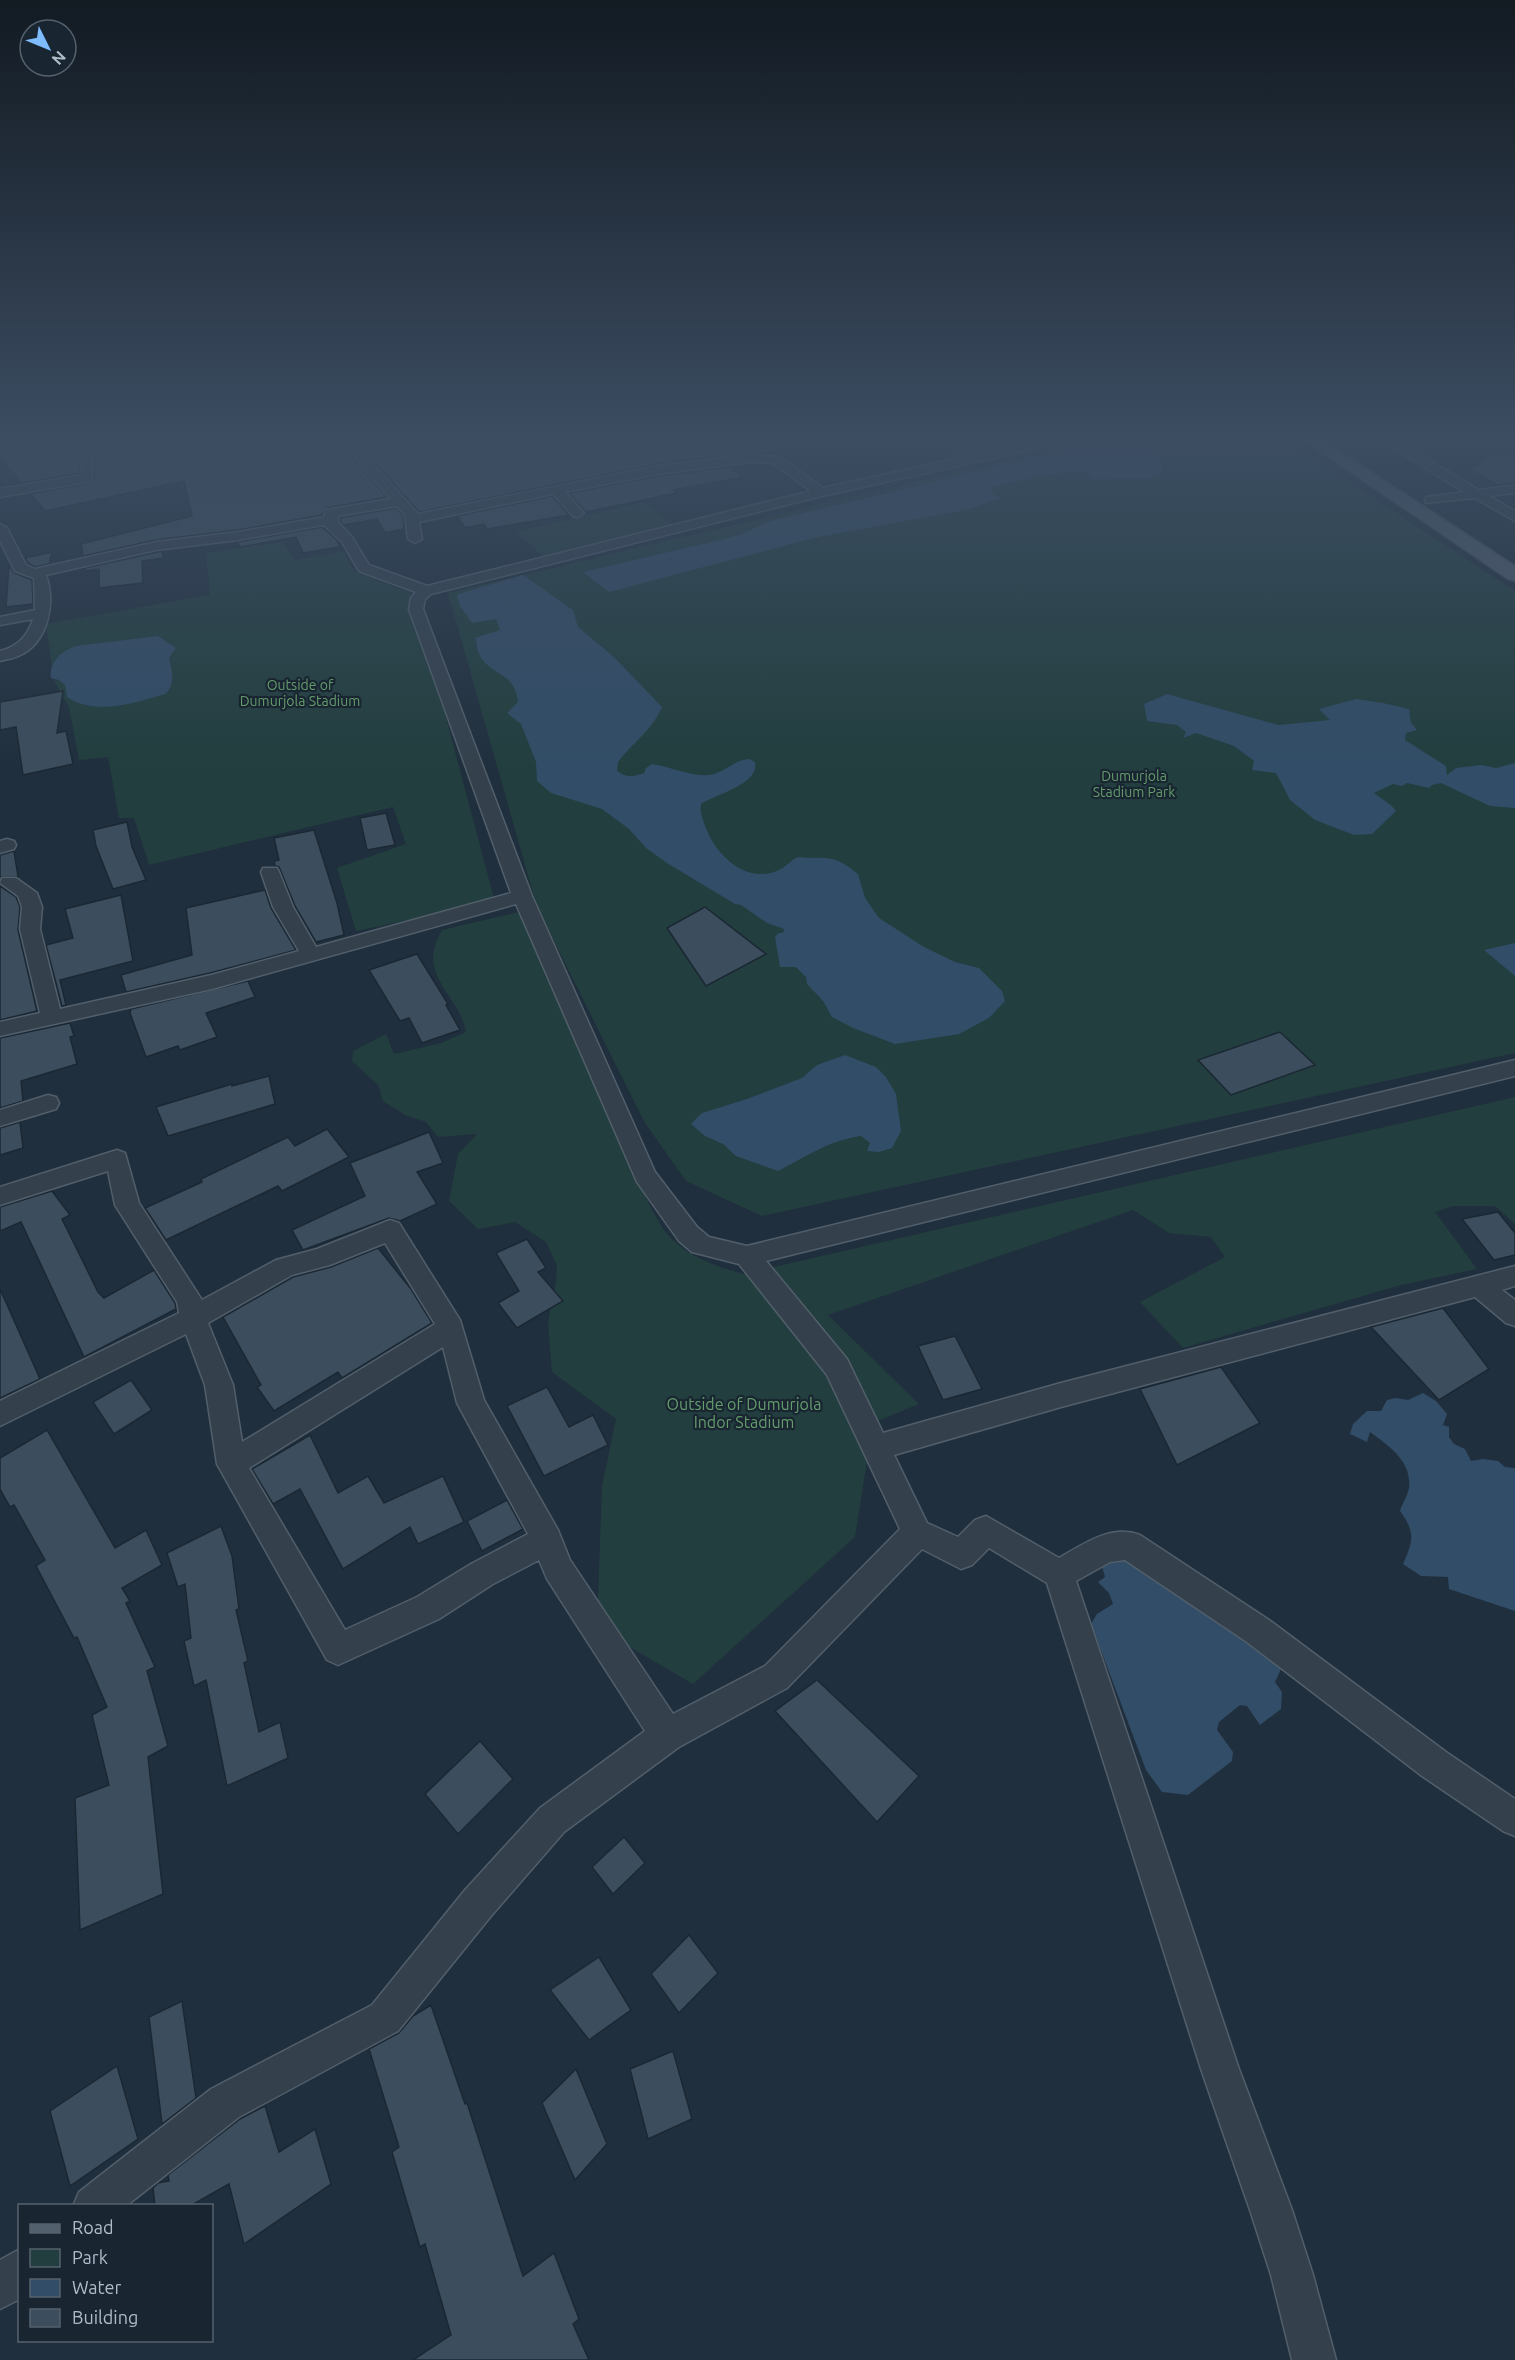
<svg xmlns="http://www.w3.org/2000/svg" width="1515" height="2360" viewBox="0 0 1515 2360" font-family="Ubuntu,sans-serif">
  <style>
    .green { fill: #223e3e }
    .water { fill: #324d67 }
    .building { fill: #3c4e5d; stroke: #1b2834; stroke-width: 1.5 }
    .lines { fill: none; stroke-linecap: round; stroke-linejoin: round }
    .street-casing { stroke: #525f6b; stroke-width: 3 }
    .primary-casing { stroke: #3d4a56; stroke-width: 3 }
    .street { fill: #34414d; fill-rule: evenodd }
    .primary { fill: #52606e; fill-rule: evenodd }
    .labels { text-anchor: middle; stroke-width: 4.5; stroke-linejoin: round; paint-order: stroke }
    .far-park-label { font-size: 14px; fill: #649c6c; stroke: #192632 }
    .park-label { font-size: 16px; fill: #649c6c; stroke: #192632 }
  </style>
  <rect width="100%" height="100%" fill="#202f3d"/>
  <g class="green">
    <polygon points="925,439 1051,439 969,458 957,457 921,440"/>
    <polygon points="1097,439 1283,439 1515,591 1515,1053 762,1216 686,1181 645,1123 544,921 533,893 448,593"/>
    <polygon points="645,502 672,524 550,555 542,555 516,532"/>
    <polygon points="282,542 295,560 344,552 354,571 413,594 495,902 356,931 337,868 406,844 393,807 149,865 134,818 119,818 108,757 79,760 69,707 54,681 46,624 210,595 206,553"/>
    <path d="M519,912l129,290c6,11 12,24 20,33 20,22 47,31 75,39l772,-177v127l-20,-18h-42l-18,6 42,57 -76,16 -218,63 -43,-46 85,-45 -14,-20 -42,-4 -36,-23 -305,105 91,89 -46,19 -18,114 -162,147 -96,-56 5,-142 14,-67 -64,-47 -4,-49 8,-42 1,-15 -11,-24 -31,-20 -37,7 -29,-28 9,-47 19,-20 -39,3 -12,-15 -21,-7 -22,-14 -5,-16 -26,-24 1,-10 33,-17 8,20 47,-11 25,-11c-8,-41 -51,-55 -24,-102z"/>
  </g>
  <g class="water">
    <polygon points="1115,439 1198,439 1168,446 1146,453 1156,457 1163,464 1161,473 1151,478 1094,479 1082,471 1045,475 992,487 992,493 1001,498 965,510 818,537 609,592 583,572 720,540 742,534 770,521"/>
    <path d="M523,575l50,35 5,17 36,30 48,50c-11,25 -28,34 -44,55l-1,9c10,7 15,6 27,2l2,-5 6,-4c19,2 49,18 67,8 10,-4 19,-13 30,-13l6,3c5,22 -39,32 -54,42 -2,10 5,25 10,35 14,24 40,44 68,31 7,-3 13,-11 19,-13 3,0 7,1 10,1 24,-1 30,0 50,16l7,24 14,20 45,29 31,15 24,6 23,23 3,10 -16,17 -30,16 -64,10 -42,-16 -21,-11 -9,-16 -16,-17 -1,-7 -10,-10h-16l-5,-30 4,-4h4l1,-4 -17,-6 -26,-18 -6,-1 -68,-41 -21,-15 -17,-19 -27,-20 -51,-16 -14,-12 -1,-19 -15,-38 -14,-11 11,-11c-4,-31 -25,-25 -38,-46 -3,-5 -3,-13 -5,-18l25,-8 -4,-11 -24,4 -12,-17 -3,-9 1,-3z"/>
    <path d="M158,636l18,12 -7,10c3,13 7,27 -4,36 -30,9 -70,22 -98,3l-2,-12 -6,-5 -8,-2c-2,-16 10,-27 25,-32z"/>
    <polygon points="1167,694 1278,725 1330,720 1319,709 1356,699 1383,703 1409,709 1411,723 1417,730 1406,733 1405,740 1446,766 1447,775 1456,768 1481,765 1496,768 1515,763 1515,808 1490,806 1441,783 1432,785 1429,788 1407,783 1402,786 1393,784 1374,793 1392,806 1396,811 1372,834 1354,835 1315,820 1290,800 1276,773 1252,770 1254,761 1234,746 1196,733 1183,738 1186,732 1177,725 1147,721 1144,704"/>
    <polygon points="1515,943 1515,976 1484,950"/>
    <path d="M845,1055l31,12 10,10 10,17 5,37 -9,17 -13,4 -12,-1 3,-8 -9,-7c-33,5 -54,20 -83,35l-42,-15 -13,-12 -18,-8 -14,-12 11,-11 45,-14 55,-21 15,-13z"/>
    <path d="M1423,1393l13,8 11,13 -4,11 6,2v10l5,7 11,5 6,12 12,-2 15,2 7,6 10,1v143l-66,-22 -1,-12 -27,-1 -18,-12c10,-23 13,-31 -3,-53 2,-7 8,-16 9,-23 3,-27 -20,-42 -39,-56l-3,10 -17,-8 3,-10 14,-13h14l6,-11 8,-2 13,2z"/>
    <polygon points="1100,1559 1135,1560 1273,1660 1281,1669 1275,1682 1282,1692 1281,1709 1260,1725 1247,1706 1240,1705 1219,1722 1217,1730 1233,1752 1232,1761 1188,1795 1162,1792 1146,1770 1091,1624 1097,1614 1113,1604 1109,1593 1098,1582 1105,1577"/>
  </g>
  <g class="building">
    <polygon points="0,439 81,439 80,473 21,483 0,458"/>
    <polygon points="100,439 154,439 158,450 233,439 336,439 338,453 349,451 357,464 387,497 326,508 322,515 238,530 156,540 83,556 81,544 192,516 184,481 45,511 31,494 94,482 95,444"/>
    <polygon points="418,439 441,439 367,453 364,448"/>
    <polygon points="478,439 613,439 614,448 669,439 703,439 725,455 658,464 419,512 375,463 470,445"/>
    <polygon points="723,439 781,439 782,450 762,454 745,453"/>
    <polygon points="1497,453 1515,458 1515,483 1497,485 1469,469"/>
    <polygon points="730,467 743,477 673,490 677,493 586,512 569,493 658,476"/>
    <polygon points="552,496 569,515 487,529 484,524 465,528 457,516"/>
    <polygon points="396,508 403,516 404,529 385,533 377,519 344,525 340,521 340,518"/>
    <polygon points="322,527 337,540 340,547 303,553 296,537 240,547 237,542"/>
    <polygon points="162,551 164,558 142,561 143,583 99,588 99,569 86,571 85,568"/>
    <polygon points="52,552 49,564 35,567 28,563 25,558"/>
    <polygon points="9,565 14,573 32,580 33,604 6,607"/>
    <polygon points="63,691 57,733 66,731 73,764 23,775 16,727 0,730 0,702"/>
    <polygon points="386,813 395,845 367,850 360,818"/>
    <polygon points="127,822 132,847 146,880 113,889 96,846 93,830"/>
    <polygon points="314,830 337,903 344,935 316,942 295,906 279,867 275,866 274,861 279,860 274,838"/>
    <polygon points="14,851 18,877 0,877 0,855"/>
    <polygon points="0,886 16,897 20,907 18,930 37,1011 0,1020"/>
    <polygon points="265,890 271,908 296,950 210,973 126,992 121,975 192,955 186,908"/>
    <polygon points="121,895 133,961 60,980 66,1005 62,1006 46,945 73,938 65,909"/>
    <polygon points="705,907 766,954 706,986 667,928"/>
    <polygon points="417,954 448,1004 446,1005 460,1030 422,1043 409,1018 400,1021 369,970"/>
    <polygon points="248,981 255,997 206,1013 217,1037 180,1050 178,1046 146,1057 130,1013 131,1009"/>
    <polygon points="70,1023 74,1036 70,1037 77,1064 21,1081 23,1101 0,1108 0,1038"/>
    <polygon points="1280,1032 1315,1065 1231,1095 1198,1060"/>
    <polygon points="269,1076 275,1104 168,1136 156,1107 232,1084 232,1086"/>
    <polygon points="20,1122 23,1148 0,1155 0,1128"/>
    <polygon points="327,1129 349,1157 282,1191 278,1186 166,1240 145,1208 202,1182 201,1179 288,1137 295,1146"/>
    <polygon points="429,1132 443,1163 417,1172 437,1204 400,1221 389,1218 303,1250 292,1230 365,1196 350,1163"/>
    <polygon points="52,1191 70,1215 62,1219 98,1292 104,1298 154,1270 175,1303 176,1309 84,1357 21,1222 0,1231 0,1207"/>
    <polygon points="1498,1212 1515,1233 1515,1255 1494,1260 1462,1219"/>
    <polygon points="527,1239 546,1268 538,1272 563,1301 517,1328 498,1303 519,1291 496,1253"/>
    <polygon points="378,1248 411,1289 432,1323 342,1378 338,1372 274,1411 257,1387 261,1385 223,1317 293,1277 331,1267"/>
    <polygon points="0,1289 40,1379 0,1398"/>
    <polygon points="1443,1308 1489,1369 1439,1400 1371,1327"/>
    <polygon points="955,1336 982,1389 943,1400 918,1346"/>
    <polygon points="1221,1367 1260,1423 1177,1465 1140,1389"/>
    <polygon points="131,1380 152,1410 114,1434 93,1402"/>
    <polygon points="547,1387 569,1427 593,1415 608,1445 544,1476 507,1406"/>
    <polygon points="47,1430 115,1548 146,1530 162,1565 122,1588 130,1601 126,1603 155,1667 147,1671 168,1746 148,1757 163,1894 80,1930 75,1798 109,1785 92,1715 107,1707 77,1637 74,1638 36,1566 45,1560 14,1505 10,1507 0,1489 0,1458"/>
    <polygon points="310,1435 338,1493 368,1476 384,1503 443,1476 464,1522 418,1544 410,1527 343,1569 300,1489 273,1504 252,1469"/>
    <polygon points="507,1500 523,1529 482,1551 467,1521"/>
    <polygon points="221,1526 232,1556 239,1609 236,1610 248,1661 244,1663 259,1732 280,1722 288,1758 227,1786 206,1680 194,1686 184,1641 191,1638 185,1584 178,1587 167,1553"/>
    <polygon points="817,1680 919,1776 877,1822 775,1711"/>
    <polygon points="480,1741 513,1779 458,1834 425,1794"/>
    <polygon points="624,1837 645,1863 613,1894 592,1867"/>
    <polygon points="689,1935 718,1973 679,2013 651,1974"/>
    <polygon points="599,1957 631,2010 589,2040 550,1990"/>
    <polygon points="182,2001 196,2098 162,2124 149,2017"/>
    <polygon points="431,2005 465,2104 467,2103 523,2276 554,2253 579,2319 573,2324 589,2360 413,2360 451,2335 425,2244 420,2247 392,2152 399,2147 369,2049 399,2033 413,2016"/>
    <polygon points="673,2051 692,2119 648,2139 630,2069"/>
    <polygon points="117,2066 138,2139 70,2186 50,2111"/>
    <polygon points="576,2069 607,2144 575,2180 542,2103"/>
    <polygon points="265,2106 279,2152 315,2129 331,2184 244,2244 229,2184 192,2205 155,2205 153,2188 158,2183 169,2181 168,2175 240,2119"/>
  </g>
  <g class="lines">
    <g class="street-casing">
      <g id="street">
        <polygon points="83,439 98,439 93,443 92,481 0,497 0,489 82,475"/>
        <path d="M344,439h12l10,17 86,-17h24l-6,4 -99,19 47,52 240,-48 73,-9 -26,-18h14l25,16 36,2 43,31 222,-49h22l-6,4 -239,53 -391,98 -6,5 -2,10 109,287 123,276 42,55 12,10 38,9 768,-186v16l-749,185 81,98 36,74 178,-50 454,-117v20l-13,4 13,10v26l-9,-3 -31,-26 -414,110 -167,48 33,68 31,14 17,-17 11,-4 73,42c25,-14 52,-34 81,-23l129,85 177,132 69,47v37l-12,-5 -81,-55 -175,-134 -122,-82 -15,2 -34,19 163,488 53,141 21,65 23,85h-44l-21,-85 -21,-65 -49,-141 -154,-486 -58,-35 -17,17 -11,4 -39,-20 -135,139 -108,59 -115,85 -73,84 -93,115 -159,86 -113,89h-53l6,-14 132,-103 161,-84 93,-115 75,-82 105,-77 -98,-152 -8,-19 -46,24 -54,35 -101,46 -11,-5 -110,-196 -12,-79 -19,-51 -186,92v-25l179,-88 -2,-11 -62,-97 -7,-34 -108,34v-18l117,-37 8,3 14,50 63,97 74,-40 41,-11 73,-29 9,3 61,97 24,80 74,130 12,30 103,154 92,-48 135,-137 -73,-154 -88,-111 -47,-12 -13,-11 -42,-59 -121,-278 -304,85 -212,47v-14l40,-9 -20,-84 2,-22 -4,-11 -18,-13 2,-5h14l21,15 5,14 -2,22 20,80 151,-34 88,-24 -26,-44 -12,-35 2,-4h14l2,4 14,35 23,40 195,-54 -102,-284 2,-11 5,-6 -57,-21 -17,-29 -16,-15 -3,-2 -85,15 -82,10 -110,25c10,28 2,69 -28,81 -5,3 -12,3 -18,5v-10c17,-4 28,-15 33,-32l-33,6v-8l35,-7 -1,-32 -19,-7 -15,-30v-17l7,4 19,37 9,4 121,-27 82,-10 86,-15 2,-7 65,-11 -32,-36zM750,462l23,1 38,28 -384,95 -58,-21 -17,-28 -14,-15v-6l59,-10 8,9 3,24 7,4 7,-4 -3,-17 134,-28 20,22 5,1 6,-4 -19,-21 93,-18zM385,1243l50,81 -193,118 -9,-57 -25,-62 84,-48 38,-10zM443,1347l14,56 71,131 -57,30 -54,33 -72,33 -96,-162z"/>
        <polygon points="1379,439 1393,439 1479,490 1515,485 1515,493 1489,496 1515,511 1515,521 1475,498 1426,503 1425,500 1426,497 1464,492"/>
        <polygon points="7,839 14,841 16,845 14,849 0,853 0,841"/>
        <polygon points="48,1095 56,1097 59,1103 56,1109 0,1126 0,1110"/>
        <polygon points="20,2249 20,2299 0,2309 0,2260"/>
      </g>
    </g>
    <g class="primary-casing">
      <polygon id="primary" points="1302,439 1321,439 1515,566 1515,581 1508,579"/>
    </g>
    <use href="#street" class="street"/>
    <use href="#primary" class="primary"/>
  </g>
  <linearGradient id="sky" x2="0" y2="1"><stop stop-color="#121a22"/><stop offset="0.57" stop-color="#3c4d62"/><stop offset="1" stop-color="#3c4d62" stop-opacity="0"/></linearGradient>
  <rect width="1515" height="769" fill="url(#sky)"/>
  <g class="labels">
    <g class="far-park-label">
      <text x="300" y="690">Outside of<tspan x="300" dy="16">Dumurjola Stadium</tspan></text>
      <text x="1134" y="781">Dumurjola<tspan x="1134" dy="16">Stadium Park</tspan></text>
    </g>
    <g class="park-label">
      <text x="744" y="1410">Outside of Dumurjola<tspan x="744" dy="18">Indor Stadium</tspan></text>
    </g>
  </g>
  <rect x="18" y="2204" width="195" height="138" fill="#192632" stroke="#55626e" stroke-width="1.5"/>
  <rect x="30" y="2224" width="30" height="9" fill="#52606e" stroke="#55626e" stroke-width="1.5"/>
  <text x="72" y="2234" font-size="18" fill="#afbcc9">Road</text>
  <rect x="30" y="2249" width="30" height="18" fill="#223e3e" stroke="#55626e" stroke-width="1.5"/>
  <text x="72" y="2264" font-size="18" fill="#afbcc9">Park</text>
  <rect x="30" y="2279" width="30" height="18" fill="#324d67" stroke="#55626e" stroke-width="1.5"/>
  <text x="72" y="2294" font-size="18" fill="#afbcc9">Water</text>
  <rect x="30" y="2309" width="30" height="18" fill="#3c4e5d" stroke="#55626e" stroke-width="1.5"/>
  <text x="72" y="2324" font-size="18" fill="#afbcc9">Building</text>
  <g transform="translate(48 48) rotate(133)"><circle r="28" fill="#192632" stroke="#55626e" stroke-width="1.5"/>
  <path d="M0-4.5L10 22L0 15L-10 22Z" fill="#7ebcff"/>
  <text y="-9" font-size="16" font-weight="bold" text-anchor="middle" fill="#afbcc9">N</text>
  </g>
</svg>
